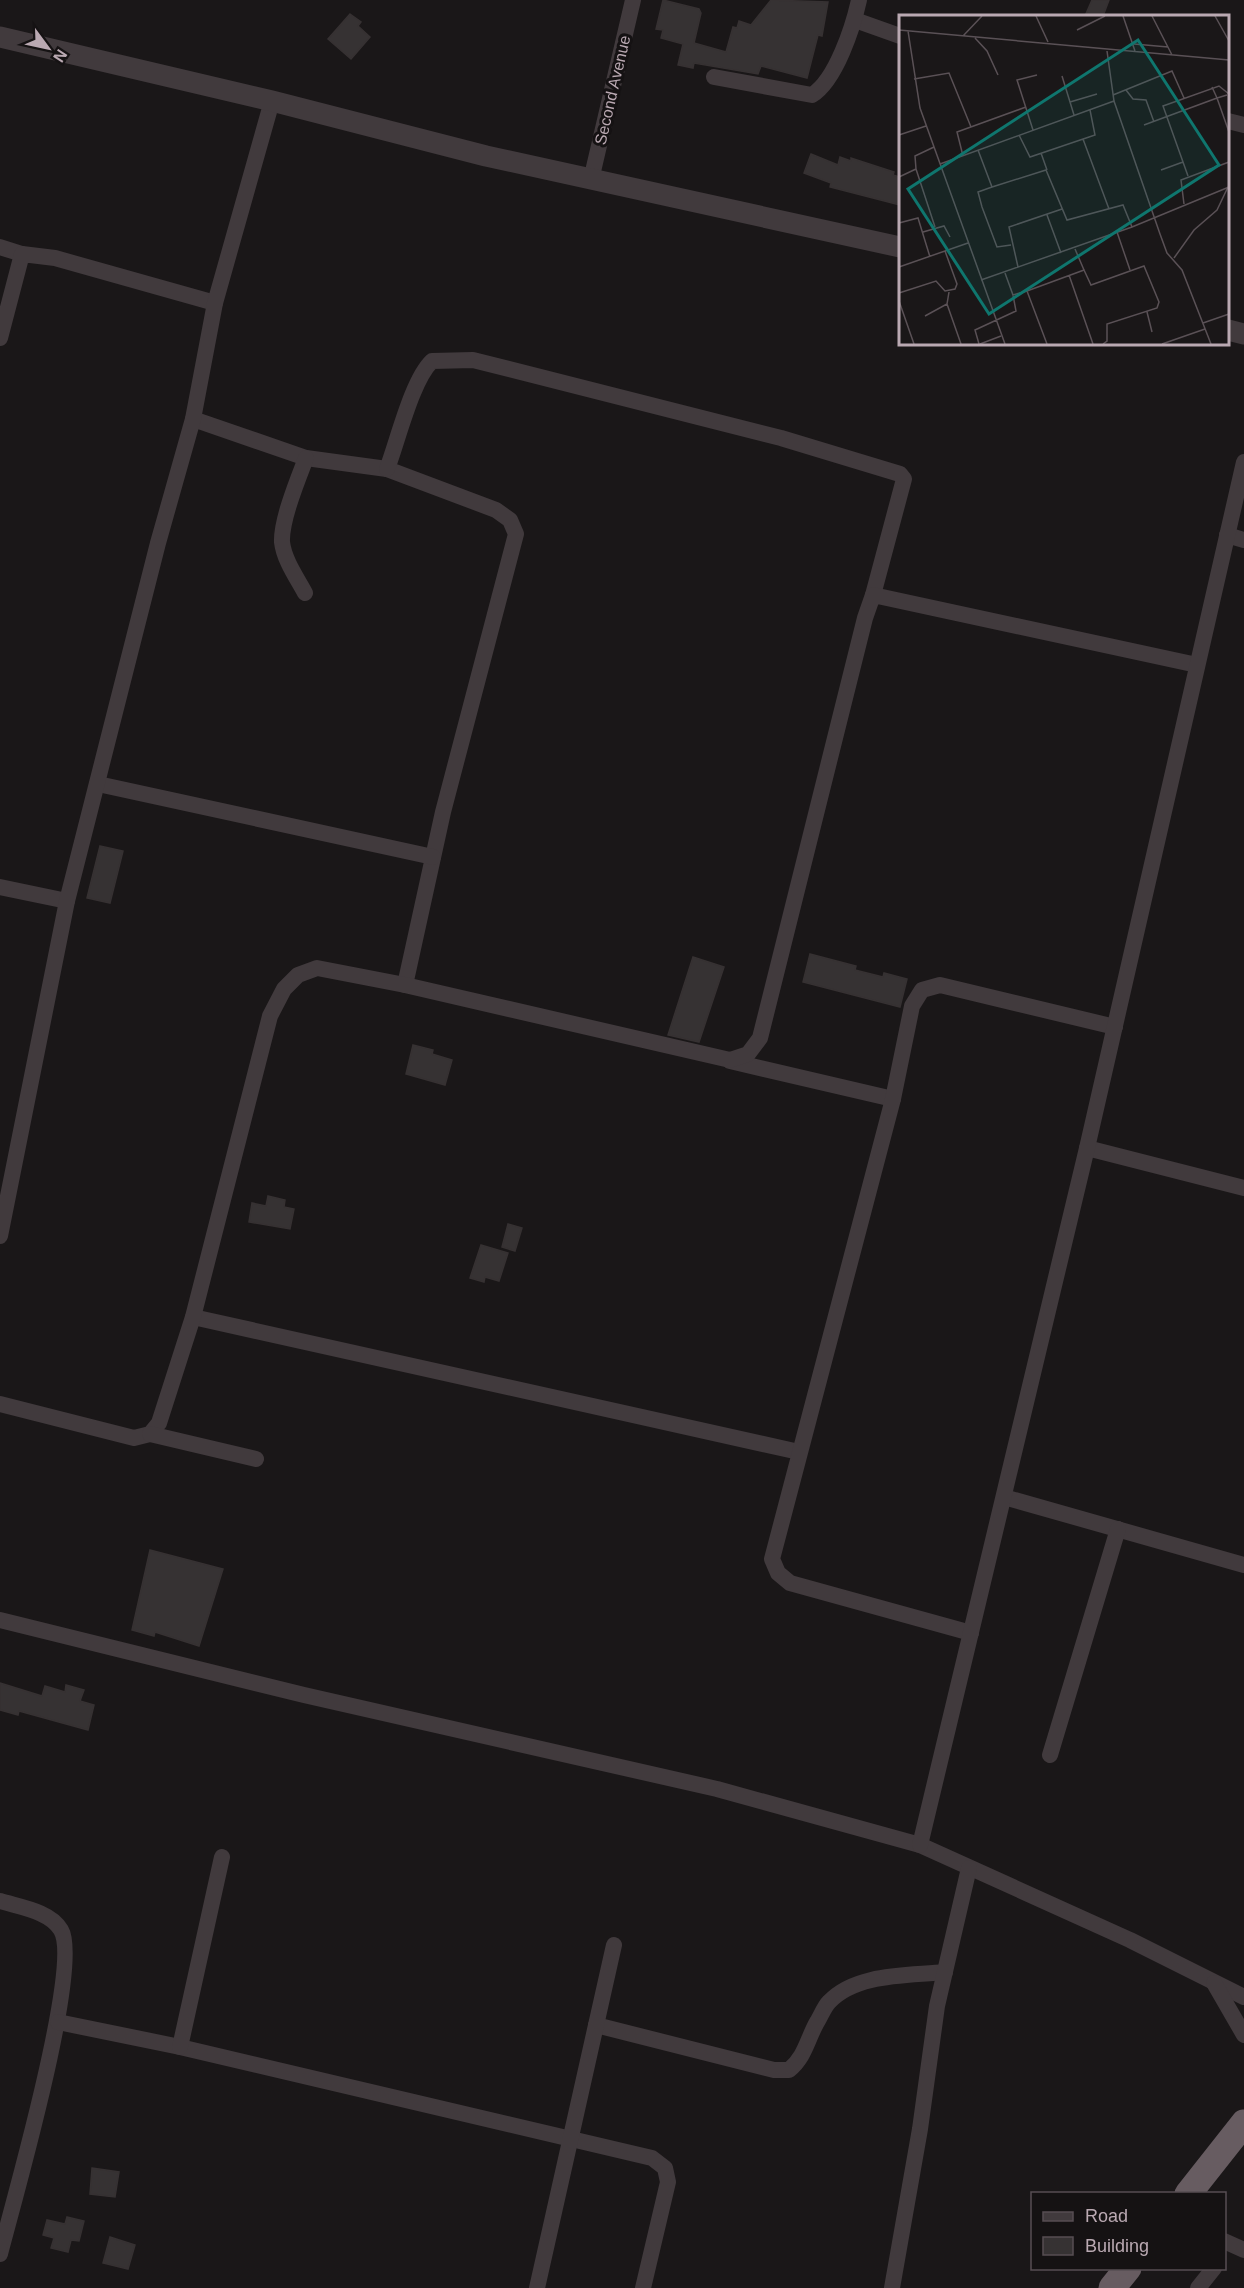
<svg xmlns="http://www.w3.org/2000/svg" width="1244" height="2288" viewBox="0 0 1244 2288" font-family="Helvetica,sans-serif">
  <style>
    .building { fill: #363233; stroke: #363132; stroke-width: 1.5 }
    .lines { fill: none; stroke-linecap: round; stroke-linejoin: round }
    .minor { stroke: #413a3d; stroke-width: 16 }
    .tertiary { stroke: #413a3d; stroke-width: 21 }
    .trunk { stroke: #675c61; stroke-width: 27 }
    .labels { text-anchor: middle; stroke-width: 6; stroke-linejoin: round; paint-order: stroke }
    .street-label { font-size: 16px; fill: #baa9b2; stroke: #151213 }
    .inset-road { fill: none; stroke: #5a5156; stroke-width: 1.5 }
    .view { fill: #0f766e; fill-opacity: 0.15; stroke: #0f766e; stroke-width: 3 }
    .inset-edge { fill: none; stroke: #baa9b2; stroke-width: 3 }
  </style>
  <rect width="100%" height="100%" fill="#1a1718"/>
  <g class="building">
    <polygon points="663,0 699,9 701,13 694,43 726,52 733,27 737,28 739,21 751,25 771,0 828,2 822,36 818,35 807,78 761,66 758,74 694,63 693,68 678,65 683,44 661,38 663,30 656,29"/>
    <polygon points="1092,0 1109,0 1103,16 1085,16"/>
    <polygon points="350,14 361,22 358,26 370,37 351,59 328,39"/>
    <polygon points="811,154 838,165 840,157 851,161 851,158 894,172 893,175 900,177 900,205 830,187 831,183 804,173"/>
    <polygon points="100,846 123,851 110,903 87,898"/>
    <polygon points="810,954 856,966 855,970 883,977 884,973 907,979 900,1007 803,982"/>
    <polygon points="693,957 724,967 699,1042 668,1035"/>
    <polygon points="413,1045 433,1050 432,1054 452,1060 445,1085 406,1074"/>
    <polygon points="268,1196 285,1200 284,1207 294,1209 290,1229 249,1222 252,1203 266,1206"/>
    <polygon points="508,1224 522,1228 515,1251 502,1247"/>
    <polygon points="481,1245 508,1253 499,1281 485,1277 484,1282 470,1278"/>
    <polygon points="150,1550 223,1569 199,1646 155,1632 154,1636 132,1630"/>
    <polygon points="0,1683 42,1696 45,1686 65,1692 66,1685 84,1690 80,1701 94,1705 88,1730 19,1711 18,1715 0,1710"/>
    <polygon points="92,2168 119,2172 115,2197 90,2194"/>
    <polygon points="67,2217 84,2221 79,2241 71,2240 68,2252 51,2248 54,2238 43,2235 47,2220 65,2224"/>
    <polygon points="110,2237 135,2245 128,2269 103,2263"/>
  </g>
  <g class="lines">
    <g class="minor">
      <polyline points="855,20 900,36"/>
      <path d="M714,77l98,18c24,-15 41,-68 47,-95"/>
      <polyline points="1228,121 1244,125"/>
      <polyline points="591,180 633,0"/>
      <polyline points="0,247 22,254"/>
      <polyline points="0,338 22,254 55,258 215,303"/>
      <polyline points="193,419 306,458 387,469 496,510 510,520 516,534 443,812 405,985"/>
      <path d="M387,469c11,-29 25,-89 45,-108l41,-1 308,78 119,36 4,5 -31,116"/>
      <polyline points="1227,535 1244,540"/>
      <path d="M305,593c-8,-15 -21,-33 -23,-51 -1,-22 16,-63 24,-84"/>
      <polyline points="98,784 433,857"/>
      <polyline points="0,887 67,901"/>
      <polyline points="730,1061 893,1099"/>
      <polyline points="1087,1148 1244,1188"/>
      <polyline points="0,1236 67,901 158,543 193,419 215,303 272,101"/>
      <polyline points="193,1317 799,1452"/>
      <polyline points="0,1404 134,1438 150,1434 159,1423 193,1317 270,1016 284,989 298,975 317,968 405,985 730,1060 748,1054 760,1038 865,618 873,595 1197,665"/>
      <polyline points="150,1434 256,1459"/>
      <polyline points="1004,1497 1244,1565"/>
      <polyline points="0,1620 304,1695 717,1789 920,1845 1130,1940 1244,1997"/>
      <polyline points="971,1633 790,1583 778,1573 772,1559 893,1099 912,1006 922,990 940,985 1115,1027"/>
      <polyline points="1050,1755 1118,1529"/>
      <polyline points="920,1845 1087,1148 1244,462"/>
      <path d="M0,1901c19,6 50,10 61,29 21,35 -48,273 -61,324"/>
      <polyline points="1214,1983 1244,2035"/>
      <polyline points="58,2022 180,2047 652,2158 665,2168 668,2182 643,2288"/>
      <path d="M596,2025l178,45h15c16,-13 18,-30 28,-48 4,-6 7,-15 12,-20 27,-29 79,-26 116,-30"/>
      <polyline points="180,2047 222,1857"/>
      <polyline points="1224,2241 1244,2250"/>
      <polyline points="537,2288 614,1945"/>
      <polyline points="892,2288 920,2129 937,2006 969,1868"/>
      <polyline points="1198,2288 1214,2268"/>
    </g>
    <g class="tertiary">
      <polyline points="0,37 272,101 486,156 900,247"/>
      <polyline points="1228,330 1244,334"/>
    </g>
    <g class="trunk">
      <polyline points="1188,2194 1244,2123"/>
      <polyline points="1112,2288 1128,2268"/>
    </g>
  </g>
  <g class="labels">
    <g class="street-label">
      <text transform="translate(612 90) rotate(-77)" y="6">Second Avenue</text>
    </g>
  </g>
  <g transform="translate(899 15)">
    <rect width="330" height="330" fill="#1a1718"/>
    <path class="inset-road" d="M137,1l12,26M224,1l12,35M253,1l20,39M316,1l14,25M0,15l330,30M178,15l28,-14M9,16l12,77 85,236M64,21l19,-20M76,23l12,13 11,24M235,29l34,3M208,36l7,50 46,133 7,19 15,17 29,74M163,61l12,39M15,64l35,-6 22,54M227,75l7,9 13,1 8,22M214,80l59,-24 12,27M328,80l-10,3 12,34M171,87l27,-8M245,110l73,-27 -5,-11M134,115l-16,-50 20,-5M0,120l27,-9M120,120l11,22 65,-22 -5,-25M184,124l26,70M79,135l14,37 54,-17 21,50 56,-15 9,22M142,138l6,17M64,141l-6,-24 69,-25M41,149l174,-63M17,154l19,58M262,155l22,-8M289,161l-25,-70 56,-20 10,8M0,162l17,-8 -1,-13 19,-9M93,172l-14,5 4,15 15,40 14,-2M285,189l-3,-24 48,-18M148,200l14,38M0,208l19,-5 12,39M24,217l21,-6 6,11M218,217l13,38M275,243l20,-28 23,-20 11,-23M0,252l69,-24M119,252l-9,-40 53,-18M185,255l7,15 53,-19 15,36 -2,6 -50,16v17l-4,3M106,258l8,22 14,-4 57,-21 -9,-21M170,260l24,69M82,265l151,-53 97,-40M128,276l20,53M0,278l37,-12 9,10 10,-2 2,-5 -12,-33M0,286l15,43M48,289l14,40M248,297l5,20M26,301l22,-12 2,-12M304,308l26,-9M80,329l-4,-14 41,-19 -3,-16M81,329l21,-8M263,329l43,-15"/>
    <path class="view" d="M239,25l81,125 -230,149 -81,-125z"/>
    <rect width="330" height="330" class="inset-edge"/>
  </g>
  <rect x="1031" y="2192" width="195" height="78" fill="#151213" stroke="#574e53" stroke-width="1.5"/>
  <rect x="1043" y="2212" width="30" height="9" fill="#413a3d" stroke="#574e53" stroke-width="1.5"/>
  <text x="1085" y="2222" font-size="18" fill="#baa9b2">Road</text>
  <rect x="1043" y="2237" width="30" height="18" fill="#363233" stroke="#574e53" stroke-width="1.5"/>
  <text x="1085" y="2252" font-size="18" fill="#baa9b2">Building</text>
  <g transform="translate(48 48) rotate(123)" stroke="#151213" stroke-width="4.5" paint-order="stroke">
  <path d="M0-4.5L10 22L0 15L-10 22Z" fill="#baa9b2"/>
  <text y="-9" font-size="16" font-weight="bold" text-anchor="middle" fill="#baa9b2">N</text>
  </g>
</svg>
